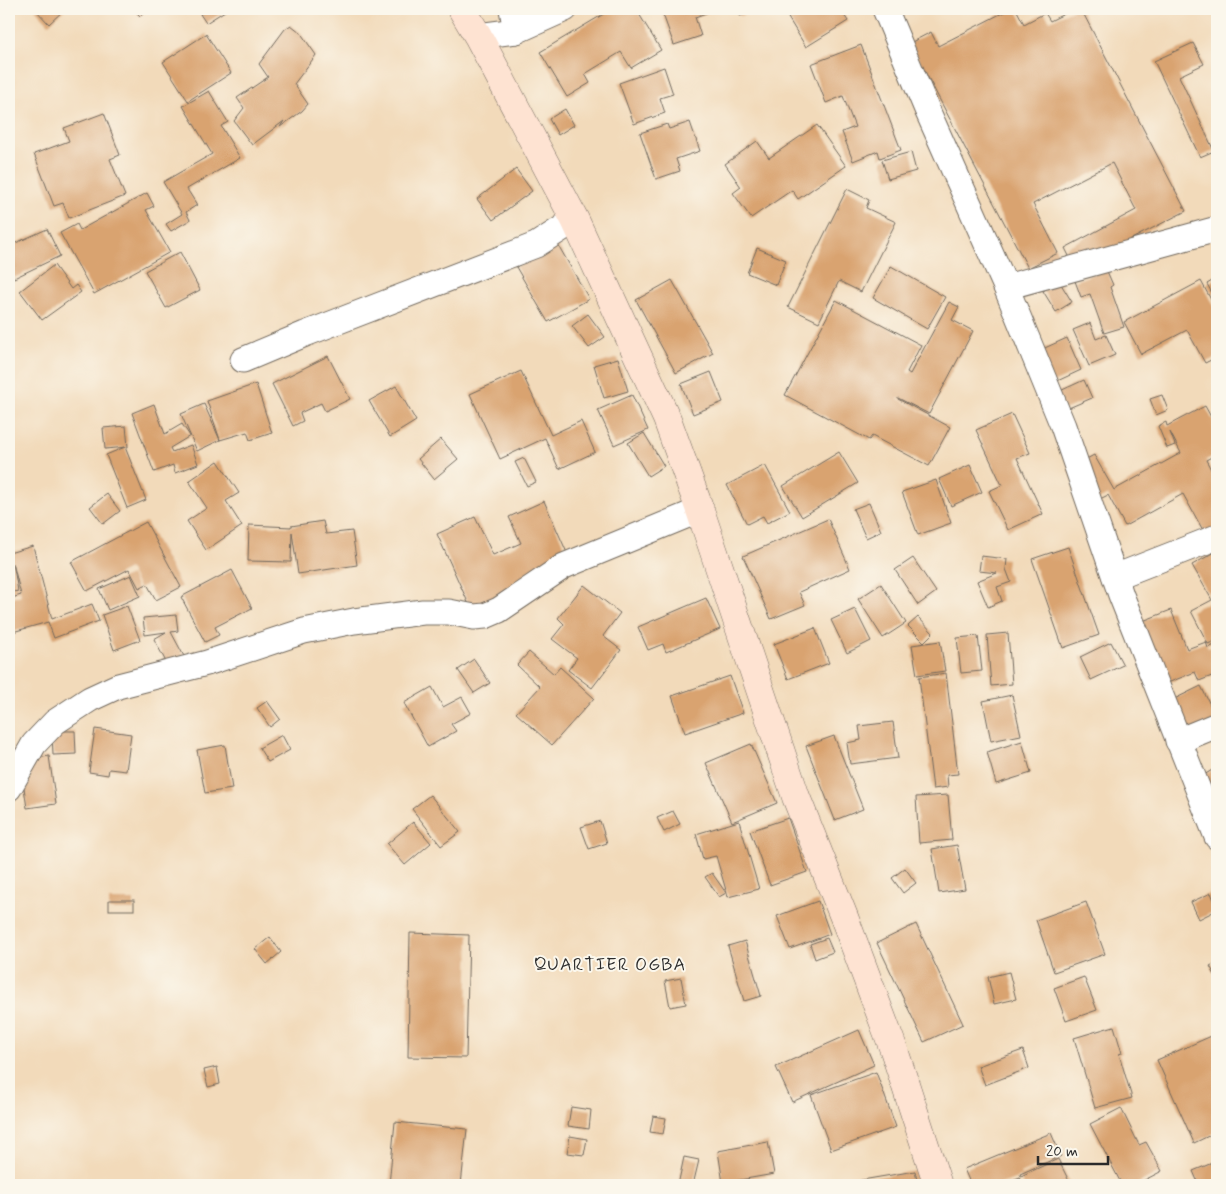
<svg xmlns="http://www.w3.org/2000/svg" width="1226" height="1194" viewBox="0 0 1226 1194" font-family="Mynerve,sans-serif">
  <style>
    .building { fill: #d9a370 }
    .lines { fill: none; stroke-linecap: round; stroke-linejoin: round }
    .minor-casing { stroke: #71685d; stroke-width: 27 }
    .secondary-casing { stroke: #71685d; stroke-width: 29 }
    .minor { stroke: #fff; stroke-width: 25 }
    .secondary { stroke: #fee3d2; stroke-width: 28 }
    .labels { text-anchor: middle; stroke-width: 4; stroke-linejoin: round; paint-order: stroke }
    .neighbourhood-label { font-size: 18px; letter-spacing: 1px; fill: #2b2b2b; stroke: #fbf7ec }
  </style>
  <rect width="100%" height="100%" fill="#fbf7ec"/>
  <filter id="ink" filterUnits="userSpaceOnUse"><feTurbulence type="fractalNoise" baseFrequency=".02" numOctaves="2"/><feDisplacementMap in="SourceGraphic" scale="10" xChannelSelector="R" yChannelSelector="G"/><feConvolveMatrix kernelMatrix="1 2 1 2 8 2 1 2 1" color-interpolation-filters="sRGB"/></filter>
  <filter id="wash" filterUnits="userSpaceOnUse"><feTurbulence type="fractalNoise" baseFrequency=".0096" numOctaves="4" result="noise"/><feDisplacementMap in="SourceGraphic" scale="20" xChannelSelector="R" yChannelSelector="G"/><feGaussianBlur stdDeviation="1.12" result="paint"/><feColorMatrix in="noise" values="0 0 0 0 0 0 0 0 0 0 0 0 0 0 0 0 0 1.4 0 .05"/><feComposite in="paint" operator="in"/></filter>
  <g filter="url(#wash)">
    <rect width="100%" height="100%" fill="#f2daba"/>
    <g id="blocks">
      <g class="building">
        <polygon points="35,9 65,9 49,24"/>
        <polygon points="133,9 148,9 140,16"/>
        <polygon points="207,9 228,9 206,23 200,14"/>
        <polygon points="612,9 636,9 661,50 631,68 621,52 585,74 590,83 567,97 540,52"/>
        <polygon points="661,9 717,9 695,17 701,36 674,45"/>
        <polygon points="737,9 758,9 740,16"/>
        <polygon points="798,9 840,9 848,21 806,47 787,16"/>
        <polygon points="1010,9 1016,9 1024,24 1045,13 1050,21 1074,9 1081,9 1186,211 1075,268 1065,248 1136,210 1112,163 1033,204 1058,253 1028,268 910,43 931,32 938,46"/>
        <polygon points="291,25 300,32 316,55 294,84 308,104 302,111 280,127 284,121 252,145 234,121 244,108 237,98 268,77 259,64 285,29"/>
        <polygon points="206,34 231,73 188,101 163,62"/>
        <polygon points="1193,43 1204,64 1179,76 1214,151 1200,157 1154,61"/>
        <polygon points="861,45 901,150 880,158 878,151 853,161 842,132 855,127 843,96 826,103 811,64"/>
        <polygon points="664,67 673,94 660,98 665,113 634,124 619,83"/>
        <polygon points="209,91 228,122 221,126 240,158 187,189 197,205 186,212 190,220 171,231 166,224 182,214 163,182 212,154 183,106"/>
        <polygon points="565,109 574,125 558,135 549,119"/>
        <polygon points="104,113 120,155 110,159 125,196 69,218 63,203 54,206 34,154 69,141 64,128"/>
        <polygon points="690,122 700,151 676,159 680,171 656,179 640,133 667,124 669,129"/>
        <polygon points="817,125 846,166 798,199 792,190 751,218 733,193 741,187 725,164 757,141 769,158"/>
        <polygon points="911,152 916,171 888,179 882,160"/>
        <polygon points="516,169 532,191 493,220 477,199"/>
        <polygon points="847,189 869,200 866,208 896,222 861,292 839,281 819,322 788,307"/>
        <polygon points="147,193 154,206 146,210 170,252 94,294 60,233 77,224 80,230"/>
        <polygon points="47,229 60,256 14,278 9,266 9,246"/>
        <polygon points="557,243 589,299 548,322 516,267"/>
        <polygon points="757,248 786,260 776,285 747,273"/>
        <polygon points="180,252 200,290 166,308 145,271"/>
        <polygon points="54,265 71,289 76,285 81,292 42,320 20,291"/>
        <polygon points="891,266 945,297 927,329 873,298"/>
        <polygon points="1106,269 1113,285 1110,287 1124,327 1104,333 1090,294 1081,297 1075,281"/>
        <polygon points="1217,278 1217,302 1207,284"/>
        <polygon points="672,280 713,353 676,373 636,300"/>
        <polygon points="1059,281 1072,302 1056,312 1043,291"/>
        <polygon points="1201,281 1217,311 1217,357 1205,363 1187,330 1141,354 1124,322"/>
        <polygon points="836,300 921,345 907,372 910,374 949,302 959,307 952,320 973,331 929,414 898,398 898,399 950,427 929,466 872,436 869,440 785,395"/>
        <polygon points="588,314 605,337 589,348 572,326"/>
        <polygon points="1090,323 1096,339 1106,335 1115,355 1089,366 1073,330"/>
        <polygon points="1067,338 1081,370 1053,383 1038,351"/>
        <polygon points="328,356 350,399 325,411 321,403 300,413 303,421 293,426 272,384"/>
        <polygon points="618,358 628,391 604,398 594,365"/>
        <polygon points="521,371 551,435 581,421 595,452 559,469 545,438 500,459 470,394"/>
        <polygon points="711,372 723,402 693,414 681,384"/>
        <polygon points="1084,380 1092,398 1057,413 1049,396"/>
        <polygon points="256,384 272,433 250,440 247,432 220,440 207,401"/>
        <polygon points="396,386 416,421 390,437 369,401"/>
        <polygon points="632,395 648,430 614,445 598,410"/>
        <polygon points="1162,395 1168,410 1156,415 1150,399"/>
        <polygon points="154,404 165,434 182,424 190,436 170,448 172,452 191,445 198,464 175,473 173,465 154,472 132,413"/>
        <polygon points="204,404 220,440 197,451 181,414"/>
        <polygon points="1205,406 1217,428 1217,454 1206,460 1217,481 1217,537 1209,541 1183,494 1125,526 1108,495 1088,505 1068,469 1094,455 1114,490 1181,453 1170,432 1175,445 1167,448 1158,426 1166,422 1167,426"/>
        <polygon points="1012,414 1030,453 1017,458 1043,514 1008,530 989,491 1002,485 976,430"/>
        <polygon points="126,426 128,447 105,449 103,428"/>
        <polygon points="644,433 664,466 648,476 628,443"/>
        <polygon points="441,439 458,459 434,479 418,459"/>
        <polygon points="125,447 146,500 127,508 106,455"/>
        <polygon points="839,452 858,483 802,517 783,486"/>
        <polygon points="524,458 536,482 527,486 515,462"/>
        <polygon points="218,461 239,493 226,501 242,526 206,550 187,521 207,508 189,481"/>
        <polygon points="765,465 790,511 767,523 763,516 747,524 727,485"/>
        <polygon points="970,465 982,492 951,506 939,479"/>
        <polygon points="936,480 951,523 918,535 902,492"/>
        <polygon points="107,494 120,511 103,524 90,507"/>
        <polygon points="544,501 572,564 471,609 437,534 475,517 493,555 521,543 509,517"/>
        <polygon points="869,503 881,531 866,538 853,509"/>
        <polygon points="828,519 850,569 799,592 805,605 771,619 743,556"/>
        <polygon points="323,521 326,534 352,531 357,565 298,574 292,532 291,562 248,561 249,525 291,527 291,526"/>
        <polygon points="146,522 181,587 156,600 147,584 139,588 129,569 87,591 71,562"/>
        <polygon points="33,546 52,619 92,604 99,621 54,638 48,622 9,633 9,599 21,595 13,563 18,591 9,593 9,553"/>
        <polygon points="1068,547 1099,635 1063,648 1032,559"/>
        <polygon points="1217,551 1217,640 1208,644 1191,611 1212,600 1192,565"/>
        <polygon points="981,556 1007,559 1006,569 1011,582 997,587 1002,601 988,607 977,581 997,573 979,571"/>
        <polygon points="913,558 936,592 918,605 895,570"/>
        <polygon points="232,570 252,608 215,627 219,635 205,642 181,597"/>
        <polygon points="131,575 140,596 108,610 99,589"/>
        <polygon points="881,584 906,623 883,638 858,599"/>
        <polygon points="584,585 620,613 603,636 621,650 592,688 568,670 577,658 552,639 564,624 558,618"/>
        <polygon points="706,598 720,629 666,652 663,644 648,650 638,627"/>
        <polygon points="127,606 140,640 114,650 102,615"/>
        <polygon points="855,609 871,641 847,653 831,620"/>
        <polygon points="1171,610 1187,649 1206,642 1208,648 1217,644 1217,674 1199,681 1195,672 1155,688 1130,626"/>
        <polygon points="176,615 178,631 171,632 193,673 176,681 154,639 166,632 145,635 143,618"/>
        <polygon points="918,617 933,633 924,642 908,626"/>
        <polygon points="815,628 829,663 788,679 774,644"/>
        <polygon points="1008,633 1012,684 991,686 987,635"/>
        <polygon points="978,636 982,671 961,673 957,638"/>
        <polygon points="940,641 945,671 917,675 912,645"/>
        <polygon points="1111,642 1123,665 1091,680 1080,657"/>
        <polygon points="529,652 554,674 560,667 594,698 552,745 516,713 540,687 517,665"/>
        <polygon points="474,659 490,683 474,693 458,670"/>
        <polygon points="946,673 958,774 947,775 948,787 933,789 919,677"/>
        <polygon points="730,676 743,713 685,733 672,696"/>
        <polygon points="1201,686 1217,719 1180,745 1160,706"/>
        <polygon points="432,687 443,707 462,697 471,713 451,724 456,731 428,747 404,703"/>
        <polygon points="1012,695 1021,735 991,741 983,701"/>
        <polygon points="267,701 280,719 270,727 257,708"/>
        <polygon points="893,722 898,758 850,764 847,743 861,740 859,726"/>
        <polygon points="95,729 131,734 126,771 109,769 108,775 89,772"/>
        <polygon points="52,731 75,731 76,754 53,755"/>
        <polygon points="282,735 290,750 268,762 259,748"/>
        <polygon points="834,736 863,809 835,820 806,746"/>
        <polygon points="1022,741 1031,773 996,784 987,752"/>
        <polygon points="751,744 777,803 732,822 706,763"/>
        <polygon points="225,745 232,789 205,793 197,750"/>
        <polygon points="49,756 56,804 27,808 20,761"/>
        <polygon points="1217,767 1217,821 1191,783"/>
        <polygon points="430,795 460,832 441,846 412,809"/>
        <polygon points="948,795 952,840 919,843 916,797"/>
        <polygon points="673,811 680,824 664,832 657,818"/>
        <polygon points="788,818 807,872 770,885 750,831"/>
        <polygon points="600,821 607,843 589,849 581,827"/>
        <polygon points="739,821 759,889 728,897 716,856 703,859 696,834"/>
        <polygon points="413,822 431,843 405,865 387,844"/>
        <polygon points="957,845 965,889 939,893 932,849"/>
        <polygon points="905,868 916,883 903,893 892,878"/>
        <polygon points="712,873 726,893 719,897 705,877"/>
        <polygon points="1211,893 1217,907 1217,910 1199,919 1191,902"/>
        <rect x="109" y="900" width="25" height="10"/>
        <polygon points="818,901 830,934 790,949 777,916"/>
        <polygon points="1086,902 1105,954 1054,972 1036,920"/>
        <polygon points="916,924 963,1024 924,1042 877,943"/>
        <polygon points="410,933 469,935 466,1058 408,1057"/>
        <polygon points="270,937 281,952 267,964 255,949"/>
        <polygon points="827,938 833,952 815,959 810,944"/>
        <polygon points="745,941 761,996 744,1001 728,946"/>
        <polygon points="1217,962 1217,979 1210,966"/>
        <polygon points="1009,972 1016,999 994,1004 988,977"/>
        <polygon points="1084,977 1097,1010 1066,1021 1054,988"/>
        <polygon points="681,978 686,1004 670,1007 665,981"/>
        <polygon points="1114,1026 1122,1053 1119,1054 1132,1098 1095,1108 1074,1038"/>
        <polygon points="859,1030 874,1065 792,1102 776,1067"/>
        <polygon points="1216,1034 1217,1038 1217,1132 1194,1143 1157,1060"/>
        <polygon points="1023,1050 1029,1068 985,1085 978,1066"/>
        <polygon points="217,1067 220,1084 208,1087 204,1070"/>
        <polygon points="876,1072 896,1127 831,1150 811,1095"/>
        <polygon points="571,1107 591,1110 589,1129 568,1126"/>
        <polygon points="1121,1108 1139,1145 1146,1142 1162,1171 1135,1185 1122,1185 1090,1124"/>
        <polygon points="653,1116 666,1118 663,1134 650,1132"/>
        <polygon points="395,1122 467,1129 461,1185 389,1185"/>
        <polygon points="1051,1133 1061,1156 1020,1174 1021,1176 1058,1159 1071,1185 1023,1185 1020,1177 999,1185 971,1185 964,1169"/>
        <polygon points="570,1136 587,1139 584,1155 567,1153"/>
        <polygon points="768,1142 774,1174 723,1183 718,1151"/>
        <polygon points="684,1157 699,1160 693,1185 678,1185"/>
        <polygon points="1217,1161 1217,1185 1199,1185 1193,1171"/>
        <polygon points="915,1171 918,1185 839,1185 839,1184"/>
      </g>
    </g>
  </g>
  <g filter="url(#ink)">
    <use href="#blocks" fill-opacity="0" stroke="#71685d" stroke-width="1"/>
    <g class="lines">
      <g class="minor-casing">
        <g id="minor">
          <polyline points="512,9 516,31"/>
          <polyline points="885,9 928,112 1006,287 1063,426 1121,595 1217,837"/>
          <polyline points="478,36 516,31 565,9"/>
          <polyline points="1006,287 1217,229"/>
          <polyline points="243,360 305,334 536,245 575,220"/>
          <polyline points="1115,577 1217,537"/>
          <polyline points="1178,741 1217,725"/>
          <polyline points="9,788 34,744 55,722 90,699 118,686 207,663 304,631 354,621 423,612 449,612 474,617 485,616 499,610 564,566 700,510"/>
        </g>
      </g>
      <g class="secondary-casing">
        <polyline id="secondary" points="462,9 478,36 575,220 667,419 700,510 796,797 844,917 894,1050 938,1185"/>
      </g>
      <use href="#minor" class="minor"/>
      <use href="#secondary" class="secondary"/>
    </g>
  </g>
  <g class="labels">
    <g class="neighbourhood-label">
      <text x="610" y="970">QUARTIER OGBA</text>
    </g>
  </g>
  <rect width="1226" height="1194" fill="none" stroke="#fbf7ec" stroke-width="30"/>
  <path d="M1038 1156v8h70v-8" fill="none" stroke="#2b2b2b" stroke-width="2.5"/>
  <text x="1046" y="1156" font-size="15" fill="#2b2b2b" stroke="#fbf7ec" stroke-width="4" paint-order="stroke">20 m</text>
</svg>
